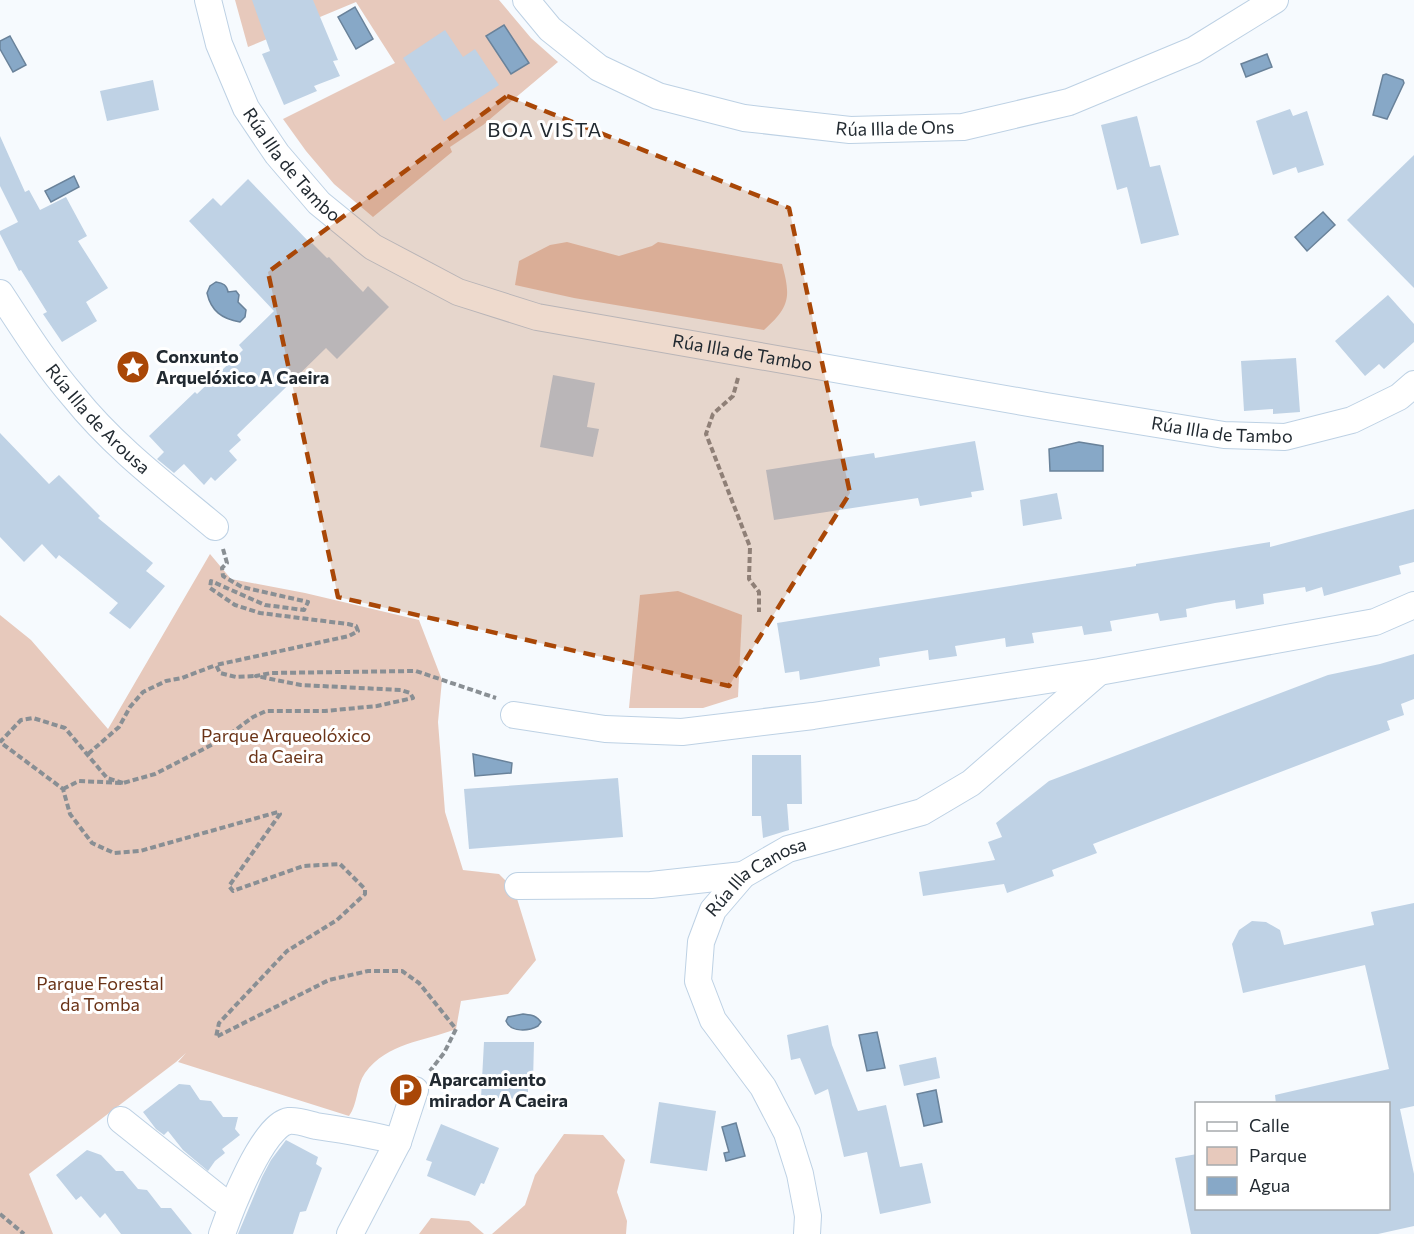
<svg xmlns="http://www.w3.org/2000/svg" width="1414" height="1234" viewBox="0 0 1414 1234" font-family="Commissioner,sans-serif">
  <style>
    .green { fill: #e7c9bc }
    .water { fill: #87a8c7; stroke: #69829a; stroke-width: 1.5 }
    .building { fill: #bfd2e5 }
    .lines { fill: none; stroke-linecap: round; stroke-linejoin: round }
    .street-casing { stroke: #bdd1e4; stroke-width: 28 }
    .path { stroke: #898f94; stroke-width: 4; stroke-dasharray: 6 3; stroke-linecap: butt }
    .street { stroke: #fff; stroke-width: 26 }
    .marked { fill: #a94707; fill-opacity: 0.2; stroke: #a94707; stroke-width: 4.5; stroke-dasharray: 12 8; stroke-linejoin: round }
    .labels { text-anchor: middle; stroke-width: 6; stroke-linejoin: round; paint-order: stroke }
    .street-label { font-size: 18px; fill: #222a31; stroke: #fff }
    .poi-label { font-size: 18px; font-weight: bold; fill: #222a31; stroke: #fff; text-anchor: start }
    .park-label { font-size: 18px; fill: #6a3317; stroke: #fff }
    .neighbourhood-label { font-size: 20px; letter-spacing: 1.5px; fill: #222a31; stroke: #fff }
  </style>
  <rect width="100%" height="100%" fill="#f6fafe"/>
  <g class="green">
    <polygon points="235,0 499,0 531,38 558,62 483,125 450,147 452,152 373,217 334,184 306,151 283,119 395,63 356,2 248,47"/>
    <path d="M567,242l52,14 33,-10 6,-4 124,22c9,33 8,43 -18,66l-190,-32 -59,-13 4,-24 31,-16z"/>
    <path d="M210,554l21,25 74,14 114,27 23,60 -4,42 7,90 18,58 36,4 15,15 22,71 -28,34 -47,7 -5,28c-33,13 -68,13 -91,44 -9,13 -7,31 -16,43l-171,-54 8,-9 -10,9 -147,112 24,60h-53v-619l31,25 77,89z"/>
    <polygon points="678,591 742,615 738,697 703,708 629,708 640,595"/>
    <polygon points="564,1134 603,1135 625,1160 617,1192 627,1221 626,1234 492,1234 525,1205 535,1175"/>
    <polygon points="431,1218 469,1221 484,1234 419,1234"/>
  </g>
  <g class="water">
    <polygon points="355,7 373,39 356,49 338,17"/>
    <polygon points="504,25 529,63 511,74 486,36"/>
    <polygon points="10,36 26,65 13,72 0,49 0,41"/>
    <polygon points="1267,54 1272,67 1246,77 1241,64"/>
    <polygon points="1386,74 1403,80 1404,83 1387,119 1373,115 1383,75"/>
    <polygon points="74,176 79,187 51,202 45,191"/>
    <polygon points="1323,212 1335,225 1307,251 1295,237"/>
    <path d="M216,282c7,1 11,3 12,10l8,-1 3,4 -1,7 8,8 -1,7 -5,5c-18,-3 -29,-11 -33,-29l3,-7z"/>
    <polygon points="1079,442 1103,446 1103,471 1050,471 1049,449"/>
    <polygon points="473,754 512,763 511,773 475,776"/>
    <path d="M523,1014c8,1 13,1 18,8l-3,4c-9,5 -27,7 -32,-5l2,-4z"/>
    <polygon points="877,1032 885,1068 867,1071 859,1035"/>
    <polygon points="936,1090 942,1122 924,1126 917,1094"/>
    <polygon points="736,1123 745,1156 726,1161 724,1153 729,1152 722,1127"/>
  </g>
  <g class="building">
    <polygon points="252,0 313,0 338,60 333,61 340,76 314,86 317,91 284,105 262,54 270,51"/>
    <polygon points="445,30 463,57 475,49 499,85 444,121 403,58"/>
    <polygon points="153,80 159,110 107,121 100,91"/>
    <polygon points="1290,109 1293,116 1307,111 1324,165 1298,173 1296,167 1273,175 1256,121"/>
    <polygon points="1137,116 1150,167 1160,165 1179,235 1141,244 1127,187 1117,190 1101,125"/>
    <polygon points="0,136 25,192 29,190 40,210 66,197 87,236 78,241 108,288 86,302 97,321 62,342 43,314 47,312 21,270 19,271 0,234 0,231 18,222 0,186"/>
    <polygon points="1414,155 1414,288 1347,220"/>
    <polygon points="248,179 311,244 312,243 327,258 329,257 363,292 368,286 389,307 337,359 326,348 237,435 241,440 229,451 237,460 215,481 211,477 204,485 184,464 174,473 157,459 164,452 149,436 195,392 197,394 243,350 239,345 274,311 189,221 213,198 221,206"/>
    <polygon points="1388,295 1414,324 1414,342 1384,369 1379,364 1365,376 1335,341"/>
    <polygon points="1296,358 1300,412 1273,414 1273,409 1244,411 1241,361"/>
    <polygon points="553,375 595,383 587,427 599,429 593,457 540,447"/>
    <polygon points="0,433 49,484 59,475 100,516 98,518 153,563 146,571 165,586 130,629 109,613 118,603 59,555 56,559 42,544 24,562 0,537"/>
    <polygon points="975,441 984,490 971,492 972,497 920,506 918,498 774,520 766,470 874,453 875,458"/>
    <polygon points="1057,493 1062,519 1023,526 1020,500"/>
    <polygon points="1414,509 1414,562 1399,566 1401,574 1349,589 1324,596 1322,587 1306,592 1305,587 1263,594 1264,604 1236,609 1235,600 1215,603 1186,609 1187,617 1160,621 1158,613 1110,621 1112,631 1084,635 1082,626 1032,633 1034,643 1006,647 1005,638 955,646 957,656 929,660 928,650 879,658 880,666 800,680 799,671 785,673 777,623 1136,566 1136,564 1270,542 1270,547"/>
    <polygon points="1414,654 1414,699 1401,704 1404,715 1387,721 1390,730 1093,844 1097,853 1052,870 1054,876 1007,893 1004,884 923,896 919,872 995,860 988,842 1002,837 996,823 1049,781 1328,675 1380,664"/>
    <polygon points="752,755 801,755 802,804 787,804 789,830 763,838 761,816 752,816"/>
    <polygon points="618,778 623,837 469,849 464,789"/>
    <polygon points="1414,903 1414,1106 1400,1109 1414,1174 1414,1226 1378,1234 1191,1234 1175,1158 1197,1154 1197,1209 1389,1209 1389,1104 1276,1104 1275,1095 1389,1069 1365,965 1243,993 1232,944 1239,930 1252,921 1266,922 1280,930 1284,945 1374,925 1371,912"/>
    <polygon points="828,1025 832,1045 858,1111 886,1105 900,1167 922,1163 931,1203 880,1214 867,1152 844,1157 828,1089 815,1095 800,1058 791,1060 787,1035"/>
    <polygon points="484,1042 534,1042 533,1082 528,1082 528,1099 481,1098"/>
    <polygon points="936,1057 940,1078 904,1086 899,1065"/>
    <polygon points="179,1084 190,1085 200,1100 211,1101 223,1117 238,1117 235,1129 240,1135 222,1149 225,1153 215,1161 208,1171 183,1150 168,1131 164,1135 156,1129 143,1112"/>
    <polygon points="659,1102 716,1111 707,1171 650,1163"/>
    <polygon points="441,1124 499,1148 484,1184 481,1183 475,1196 427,1176 432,1162 426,1160"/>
    <polygon points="286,1140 318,1157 316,1164 322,1168 306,1211 300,1212 293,1234 238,1234 262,1177 271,1160"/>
    <polygon points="87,1150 101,1155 116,1171 123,1171 138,1189 147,1190 161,1208 171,1208 192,1234 121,1234 105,1213 100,1218 81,1196 76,1200 56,1175"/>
  </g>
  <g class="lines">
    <g class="street-casing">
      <g id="street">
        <path id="s1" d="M208,0l11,44 27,64 31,46 42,49 54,44 85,45 79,25 509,89 178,29 61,2 67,-17 47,-23 15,-13"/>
        <path id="s2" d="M526,0l24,29 49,39 59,28 86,22 106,12 113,-3 106,-25 125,-52 81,-50"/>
        <path id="s3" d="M0,293c23,35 46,72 74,104 40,50 92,89 141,130"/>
        <polyline points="514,715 605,729 682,732 813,716 1099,672 1375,622 1414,605"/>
        <polyline points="518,886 651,885 743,875"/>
        <polyline points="121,1120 220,1199 232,1205"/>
        <path d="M222,1234c8,-23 41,-110 67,-113 8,-1 19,3 27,5 28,4 55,8 82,16"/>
        <polyline points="350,1234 398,1142 415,1090"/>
        <path id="s4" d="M807,1234l1,-18 -8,-42 -13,-41 -24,-46 -50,-67 -15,-39 3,-39 12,-32 30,-35 45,-26 134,-37 49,-29 127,-110"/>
      </g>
    </g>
    <g class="path">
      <polyline points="738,378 733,396 713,414 706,434 750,547 749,579 759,592 759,612"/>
      <polyline points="223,549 227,563 222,568 223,576 242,587 308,602 304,610 265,605 211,581 210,588 235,605 260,613 348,624 356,626 358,631 349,636 216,665 220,673 236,677 256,676"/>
      <polyline points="88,754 119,727 130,707 143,692 166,681 182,678 216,665"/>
      <polyline points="123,783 107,778 65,728 33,718 21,720 0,742 63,789 70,814 92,843 114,853 140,851 278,812 280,814 229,886 233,891 303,866 340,864 365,889 365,894 337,920 287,951 219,1023 216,1037 329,980 368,971 402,971 419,983 456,1029 444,1053 430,1071"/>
      <polyline points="63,789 79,781 123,783 155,774 223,739 253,717 266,711 325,711 377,706 413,698 410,693 401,690 301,685 256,676 271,673 416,671 496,698"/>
      <polyline points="0,1214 24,1234"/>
    </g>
    <use href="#street" class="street"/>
  </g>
  <path class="marked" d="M507,96l282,112 61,285 -121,193 -391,-89 -70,-325z"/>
  <defs>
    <g id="sight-disc" transform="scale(1.725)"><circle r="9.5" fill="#a94707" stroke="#fff"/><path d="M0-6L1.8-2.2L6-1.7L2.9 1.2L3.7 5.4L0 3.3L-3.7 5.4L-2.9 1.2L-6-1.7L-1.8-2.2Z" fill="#fff"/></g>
    <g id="parking-disc" transform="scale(1.725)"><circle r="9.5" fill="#a94707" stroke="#fff"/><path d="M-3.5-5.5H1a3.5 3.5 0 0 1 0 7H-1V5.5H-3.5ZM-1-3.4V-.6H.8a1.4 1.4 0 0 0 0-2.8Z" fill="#fff"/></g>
  </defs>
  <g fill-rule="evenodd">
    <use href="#sight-disc" x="133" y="367"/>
    <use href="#parking-disc" x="406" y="1090"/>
  </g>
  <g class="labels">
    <g class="street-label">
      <text dy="6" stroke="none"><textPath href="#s2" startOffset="406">Rúa Illa de Ons</textPath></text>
      <text dy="6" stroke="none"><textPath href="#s1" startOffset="188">Rúa Illa de Tambo</textPath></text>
      <text dy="6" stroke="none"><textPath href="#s1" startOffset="692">Rúa Illa de Tambo</textPath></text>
      <text dy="6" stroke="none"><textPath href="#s3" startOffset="160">Rúa Illa de Arousa</textPath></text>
      <text dy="6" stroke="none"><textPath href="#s1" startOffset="1178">Rúa Illa de Tambo</textPath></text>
      <text dy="6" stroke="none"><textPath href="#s4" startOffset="410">Rúa Illa Canosa</textPath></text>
    </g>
    <g class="poi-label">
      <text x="156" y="363">Conxunto<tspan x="156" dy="21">Arquelóxico A Caeira</tspan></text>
      <text x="429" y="1086">Aparcamiento<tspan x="429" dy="21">mirador A Caeira</tspan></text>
    </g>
    <g class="park-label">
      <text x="286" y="742">Parque Arqueolóxico<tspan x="286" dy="21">da Caeira</tspan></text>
      <text x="100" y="990">Parque Forestal<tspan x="100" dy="21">da Tomba</tspan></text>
    </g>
    <g class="neighbourhood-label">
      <text x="545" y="137">BOA VISTA</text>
    </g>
  </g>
  <rect x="1195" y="1102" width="195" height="108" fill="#ffffff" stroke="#a7aaad" stroke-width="1.5"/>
  <rect x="1207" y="1122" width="30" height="9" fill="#ffffff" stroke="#a7aaad" stroke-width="1.5"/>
  <text x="1249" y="1132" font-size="18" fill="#222a31">Calle</text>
  <rect x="1207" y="1147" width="30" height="18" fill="#e7c9bc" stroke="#a7aaad" stroke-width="1.5"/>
  <text x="1249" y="1162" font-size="18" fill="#222a31">Parque</text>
  <rect x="1207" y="1177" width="30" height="18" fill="#87a8c7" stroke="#a7aaad" stroke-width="1.5"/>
  <text x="1249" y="1192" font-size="18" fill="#222a31">Agua</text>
</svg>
